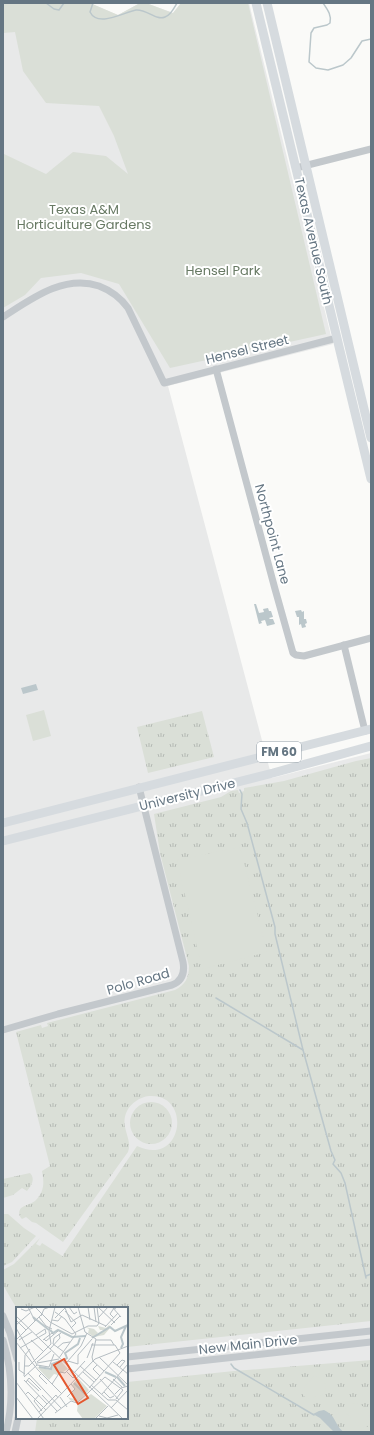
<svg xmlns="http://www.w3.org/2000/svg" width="374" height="1435" viewBox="0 0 374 1435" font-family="Poppins,sans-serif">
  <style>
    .built { fill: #e8e9e9; fill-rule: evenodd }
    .grass { fill: url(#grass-tufts) }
    .green { fill: #dadfd7 }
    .water { fill: #bbc7cb }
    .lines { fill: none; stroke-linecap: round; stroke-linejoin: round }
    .stream { stroke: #bbc7cb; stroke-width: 1.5 }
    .minor { stroke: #c3c8cc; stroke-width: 7 }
    .major { stroke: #d6dbdf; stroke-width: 9 }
    .labels { text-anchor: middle; stroke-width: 4; stroke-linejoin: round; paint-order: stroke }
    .shield { fill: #fff; stroke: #939fa8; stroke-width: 1 }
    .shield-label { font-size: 12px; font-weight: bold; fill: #657683 }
    .park-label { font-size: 13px; fill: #687a64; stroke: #fff }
    .street-label { font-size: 13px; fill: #657683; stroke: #fff }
    .inset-river { fill: none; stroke: #bbc7cb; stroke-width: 2 }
    .inset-road { fill: none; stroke: #b5bdc2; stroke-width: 1 }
    .view { fill: #e4572e; fill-opacity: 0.15; stroke: #e4572e; stroke-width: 2 }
    .inset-edge { fill: none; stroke: #657683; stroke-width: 2 }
  </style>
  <defs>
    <pattern id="grass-tufts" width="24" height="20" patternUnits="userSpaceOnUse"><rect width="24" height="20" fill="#dadfd7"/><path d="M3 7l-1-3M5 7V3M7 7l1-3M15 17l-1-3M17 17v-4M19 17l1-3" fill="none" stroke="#b4b9b4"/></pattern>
  </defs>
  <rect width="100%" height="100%" fill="#fafaf8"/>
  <path class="built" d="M3,3h87l28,12 22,-12h6l27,10 8,-10h68l84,341 -165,42 104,392 99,-25v679h-368zM17,1308h110v110h-110z"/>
  <g class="grass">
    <polygon points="202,711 214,757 148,773 137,727"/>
    <path d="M371,758v563l-244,26v-39h-110v1l-14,-24v-15l11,-6 26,-26 -4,6 4,2 2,-3 22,14 -1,-2 74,-109c46,22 56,-53 12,-50 -9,1 -18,7 -22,15 -8,16 6,27 1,41l-65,90 -27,-19 -4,-1 -6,-5 -4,2c-3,-3 -4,-7 -1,-11 4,-3 10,-4 14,-7 10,-10 9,-19 7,-30l8,-5 -34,-134 25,-7 1,3 6,-2 -1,-3 128,-33c10,-5 14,-12 14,-24l-29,-113 -6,-39 67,-17 10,-6 7,-1 1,3 5,-2v-3l40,-7 72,-20z"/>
    <circle cx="151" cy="1123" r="21"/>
    <path d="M30,1173c6,6 1,13 -3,18l-5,-3 -9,7 -10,3v-19z"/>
    <polygon points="3,1214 8,1214 24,1228 36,1236 12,1262 3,1266"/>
    <polygon points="371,1360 371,1432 35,1432 37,1418 127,1418 127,1382 234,1371"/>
  </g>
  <g class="green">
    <polygon points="3,3 90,3 118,15 140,3 146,3 173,13 181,3 248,3 326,334 170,368 119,284 81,273 41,278 25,295 3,308 3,154 4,154 46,174 73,152 106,156 128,174 114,136 99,106 46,103 23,71 15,32 3,33"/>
    <polygon points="44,710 51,736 33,741 26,715"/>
    <polygon points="240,847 267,952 202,969 177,860"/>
    <path d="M314,1376c8,0 17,11 9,18 -2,3 -5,1 -9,3 -5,2 -7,2 -11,-2l-1,-5z"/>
    <path d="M349,1404c3,0 7,-1 10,0 8,3 13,14 10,21 -8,6 -11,0 -17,-6 -4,-4 -7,-4 -7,-11z"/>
  </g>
  <g class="water">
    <polygon points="254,604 256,604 259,613 264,612 263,609 268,608 269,611 271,611 273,617 269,618 270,619 273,619 275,624 267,626 265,620 261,621 262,623 259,624"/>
    <polygon points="301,610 302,612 304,611 304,619 306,619 307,623 305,624 306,627 302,628 301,624 299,625 299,617 297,617 295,611"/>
    <polygon points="36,684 38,690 23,694 21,688"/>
    <path d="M324,1410c13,6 10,15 20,22h-10l-14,-14 -7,-4 6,-3z"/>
  </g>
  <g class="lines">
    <g class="stream">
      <polyline points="46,3 54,9 59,10 64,3"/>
      <path d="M93,3l-3,9c8,16 34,0 46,-2 11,-1 20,11 29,7 6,-2 9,-9 12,-14"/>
      <path d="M323,3c4,6 9,12 7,20l-3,2 -13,3 -3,5 -2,29 7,6 12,2 15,-5 8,-7 11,-17 9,-2"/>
      <polyline points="240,790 242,794 241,809 247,823 275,927 275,934 303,1050 331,1151 335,1160 333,1164 341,1173 345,1183 366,1278"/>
      <polyline points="216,998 303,1050"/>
      <polyline points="366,1276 371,1274"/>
      <polyline points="231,1364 234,1368 314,1415"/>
    </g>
    <g class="minor">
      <polyline points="296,168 371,149"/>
      <path d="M3,317c28,-18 61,-43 96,-31 13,5 21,11 29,22l36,75 173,-45"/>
      <polyline points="216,369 275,589 293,653 296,655 304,656 371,638"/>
      <polyline points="344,645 365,731"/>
      <path d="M3,1030l55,-16 114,-29c10,-4 13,-12 11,-23l-44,-175"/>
      <polyline points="3,1316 10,1333 17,1359"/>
      <path d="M3,1340c9,30 11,61 3,92"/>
      <polyline points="127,1357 371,1331"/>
      <polyline points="127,1369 371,1342"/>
      <polyline points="15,1432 18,1418"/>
    </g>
    <g class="major">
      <polyline points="256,3 371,479"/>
      <polyline points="267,3 371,438"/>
      <polyline points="3,823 371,729"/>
      <polyline points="3,841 273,773 371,746"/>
    </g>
  </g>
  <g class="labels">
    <rect class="shield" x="257" y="742" width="44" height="20" rx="3"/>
    <g class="shield-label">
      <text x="279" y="756">FM 60</text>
    </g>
    <g class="park-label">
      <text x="84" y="214">Texas A&amp;M<tspan x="84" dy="15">Horticulture Gardens</tspan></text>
      <text x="223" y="275">Hensel Park</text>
    </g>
    <g class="street-label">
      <text transform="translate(314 241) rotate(77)" y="5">Texas Avenue South</text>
      <text transform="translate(247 349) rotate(-14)" y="5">Hensel Street</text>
      <text transform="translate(273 534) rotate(75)" y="5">Northpoint Lane</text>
      <text transform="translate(187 794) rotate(-14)" y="5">University Drive</text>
      <text transform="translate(138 981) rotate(-16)" y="5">Polo Road</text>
      <text transform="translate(248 1344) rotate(-6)" y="5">New Main Drive</text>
    </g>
  </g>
  <g transform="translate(16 1307)">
    <rect width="112" height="112" fill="#fafaf8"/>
    <path d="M62,71l11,12 -11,12 -8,-2 -2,-3 6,2 -2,-6 3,-4 -3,-4zM75,87l16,12 -13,13h-11l-6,-8 1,-8z" fill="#dadfd7"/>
    <path d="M93,18l3,3 2,3 -4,-3 -6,7 -10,2 -6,-4 1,-4 -4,-2 9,2 4,4 -2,2 9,-5h-5l-2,-4 8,2z" fill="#dadfd7"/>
    <path d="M44,53l8,9 -10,6 -4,-1 -5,6 -12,-13 13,3 2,-6z" fill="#dadfd7"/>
    <path class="inset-river" d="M17,10l16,13M34,23l3,3 5,-3 14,7 14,-1M76,31l18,-11 5,4 13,-6M105,41l2,-4 -2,-7 5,-11M48,53l3,-2 -2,-5 13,-9 2,-6M23,60l12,2 1,-5 8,-3M89,65l11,5M101,70l8,9M58,76l11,11"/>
    <path class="inset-road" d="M12,0l7,14M19,0l15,15 22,12 16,-8h9l2,-3M53,0l5,7 3,-2M62,0l7,25 11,7 -4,18 1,4M72,0l2,13M78,0l2,15M81,0l2,16M82,0l17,16M96,0l9,10M49,1l6,14 11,-7 24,11M5,2l5,2 9,-4M49,4l11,12 -5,5M39,5l10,7 11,15 -17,24M0,9l107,103M25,9l3,-7 6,-2M23,10l7,9 6,3M83,10l9,-10M39,11l10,-10M98,11l-4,-4 4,-6 2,1M0,13l10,10M36,13l6,1 4,-5M0,18l14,-12M95,18l9,-9M89,20l13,-14M0,21l21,37M45,26l-7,5 -1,6 11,8M20,28l9,-6 1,4M28,32l2,2 12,-10M0,33l26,-26M3,33l13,-8M15,33l12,11M27,33l9,-7 2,2M80,33h15l3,5M0,35l22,28 24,24M4,41l26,-15M41,41l6,-5 7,-1M34,42l10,-11 -1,-4M83,50l29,28M71,51l6,-15M52,54l10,3v-9l14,-16M77,54l11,10M3,55v8l6,4M21,55l14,-11M51,55l14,-16 6,-13M97,55l15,12M21,56l22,-4M81,58l-4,4 7,7M101,58l5,-5 3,1 -5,6M9,59h4l22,-22 -2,-13 6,-24M64,59l16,14M50,64l7,7 3,-3M67,65l11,10M12,66l33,35M58,66l11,-12M25,67l-2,2 8,8M8,69l1,-21 5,-6M8,70l13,-12 12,2 5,-13M84,72l19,21M97,72l9,8M8,73l23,24M11,73l12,11M0,75l28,37M10,75l3,-4 12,12M36,77l8,-12 5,1 4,-4M75,78l17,15h8l12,10M73,81l31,-35 -5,-8h-24M88,85l6,6 4,-2M10,87l2,-2 18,18M86,87l26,-30M99,87l6,-6 7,-2M23,88l-5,6 8,10M26,88l15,16M0,90l17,22M44,90l7,10M51,90l8,-8 -4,-5M61,96l28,-26 18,13 -7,9M95,101l17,-18M23,105l17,-17 2,3M39,106l16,-12 6,2M83,109l8,2 11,-3M21,112l58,-60 33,-13M79,112l13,-13"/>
    <path class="view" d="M48,52l24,39 -10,6 -24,-39z"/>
    <rect width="112" height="112" class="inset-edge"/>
  </g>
  <rect width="374" height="1435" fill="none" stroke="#657683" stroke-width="8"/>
</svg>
